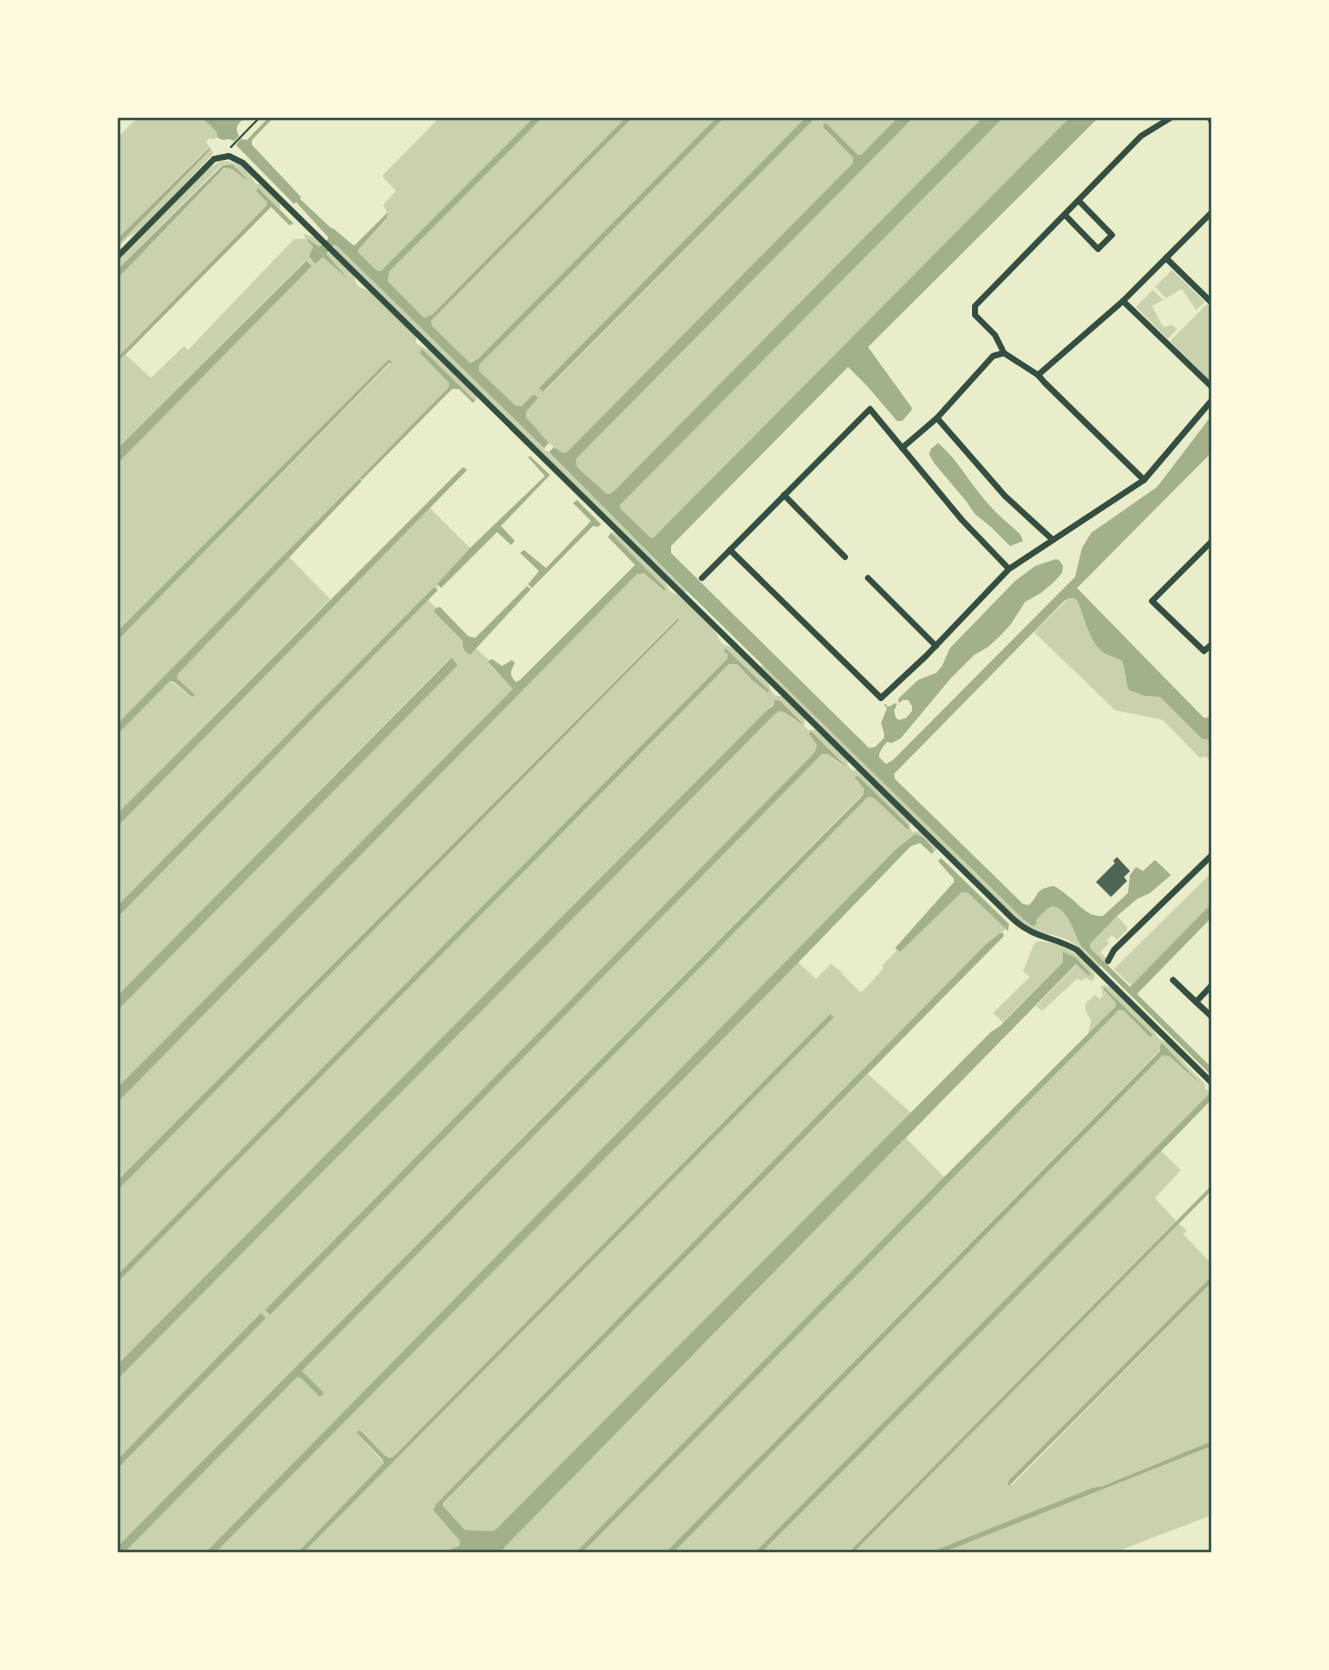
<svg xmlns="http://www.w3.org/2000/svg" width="1329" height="1670" viewBox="0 0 1329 1670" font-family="Commissioner,sans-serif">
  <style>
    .green { fill: #cad2ad; fill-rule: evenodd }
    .water { fill: #a3b18a }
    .building { fill: #4f6655 }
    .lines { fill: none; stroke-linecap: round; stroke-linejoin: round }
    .path { stroke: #344e41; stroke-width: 2 }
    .minor { stroke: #344e41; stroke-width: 6 }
    .neatline { fill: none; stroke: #344e41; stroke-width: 2.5 }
  </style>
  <rect width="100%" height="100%" fill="#e9edc9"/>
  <g class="green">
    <polygon points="143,117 145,119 152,120 154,117 201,117 217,132 217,137 213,140 210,138 206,142 213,152 213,154 137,233 128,237 117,249 117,246 210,150 208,148 117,239 117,138 134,121"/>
    <polygon points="440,117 534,117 392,262 382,271 376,270 358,252 358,250 387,219 388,214 383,205 396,191 382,176"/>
    <polygon points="543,117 626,117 433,314 424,318 388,281 389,272"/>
    <polygon points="633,117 717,117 478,359 469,363 431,326 431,321"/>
    <polygon points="725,117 806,117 540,387 544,392 816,117 898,117 861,155 858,155 823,128 853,158 853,163 567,452 563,453 549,443 526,417 526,412 537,398 535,394 520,406 516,406 479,371 479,365"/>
    <polygon points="914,117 983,117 616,489 610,494 607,494 577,467 576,459"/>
    <polygon points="1004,117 1070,117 654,537 651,538 620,508 620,505"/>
    <path d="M221,161c10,0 23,4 28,12 3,4 4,8 7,11h5l19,19v6l14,14 -36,-34 -2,2 11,11v3l-150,153v-79l104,-108 5,-3h11l-13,-4 -5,3 -102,103v-10l89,-90z"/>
    <path d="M303,234l12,3 6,6 -1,2 1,2h-2l-11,-8 -1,1 6,7 -4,11 6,6 7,-8 28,25 -25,-27 5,-2c7,6 15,12 21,20 8,11 0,14 18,18l47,46v7l4,3 10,4 46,45 1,4 -2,2 -54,-51 -2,2 30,31v4l-89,93 -243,244v-83l273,-278 2,-1 -3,-3 -272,274v-169l195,-198 -7,-5 -188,188v-86l9,-8 25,23 33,-32 4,4 106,-111h12z"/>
    <polygon points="334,245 337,246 545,449 544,450 549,452 687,591 685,593 334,248"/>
    <polygon points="1172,270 1205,302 1196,310 1182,289 1166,298 1155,287"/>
    <polygon points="1153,290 1163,300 1152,306 1163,327 1172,325 1177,329 1168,339 1136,307"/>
    <polygon points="1207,304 1212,309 1211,382 1170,341"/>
    <polygon points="430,508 470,548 437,584 438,586 436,589 434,587 117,906 117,827"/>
    <path d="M611,532l6,2 48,47c3,9 5,12 14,14 12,12 36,29 40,45l5,5 8,2 36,35 3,9 5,5h6l23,23 -1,7 4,4h8l31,29 1,7 5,5 4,-1 53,51v7l3,4 7,-1 17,17 -2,4c-5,-8 -11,-16 -20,-18l-20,16 -690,703h-81l173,-176 4,1 20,19 2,-4 -21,-22 565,-573 3,-1 5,2 23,24 -43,-45 9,11 -1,5 -746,753v-78l149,-151 -5,-4 -144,146v-80l657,-665 5,-4 5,1 16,12 -25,-21 -9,8 -649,654v-82l612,-619h8l14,15 18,11 -44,-41 3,6 -1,4 -610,616v-84l562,-571 -3,-1 -559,562v-78l520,-529 7,-1 19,18 2,-1 1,-1 -55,-55 -3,3zM810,732h2l32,31 -2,3 -14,-12h-6l-552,560 -5,-4 549,-557 3,-9 -8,-10z"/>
    <polygon points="289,557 330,599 117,814 117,735 170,681 192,697 194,695 177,678 178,674"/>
    <path d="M1070,597h4l3,3c7,16 13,46 29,54 6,3 11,4 16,7l3,7v9l20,19 15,1 42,42 10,1v22l-7,-6 -5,2 -37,-38 -48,-10 -81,-78z"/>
    <polygon points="428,600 436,608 434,612 463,641 470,655 476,648 490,661 488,663 514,689 117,1089 117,1011 458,665 450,658 117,996 117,918"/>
    <path d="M763,665l260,254 13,1 11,-11 6,-3c17,5 20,26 29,40 4,7 13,14 20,19l-4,2c-10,-10 -21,-24 -35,-29 -15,-5 -29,-7 -43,-15l-260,-256z"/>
    <polygon points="1212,872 1212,903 1132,986 1114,969"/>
    <polygon points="962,892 968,893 1006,929 985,945 436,1504 433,1510 460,1541 459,1546 441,1553 303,1553 833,1017 830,1014 393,1457 389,1458 384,1455 360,1430 356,1432 384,1463 381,1468 297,1553 215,1553 798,962 816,979 831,964 842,972 841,973 860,992 863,991 884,968 882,966 897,950 900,952"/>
    <polygon points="1117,916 1127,927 1127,930 1117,940 1112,935 1107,940 1109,943 1100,952 1107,959 1105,962 1090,948 1090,944"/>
    <path d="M1038,941c25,2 41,12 56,32l1,3 -2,5 -8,-3 -4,3 -4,-2 -35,32 -6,-5 41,-42 12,12 2,-2 -16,-17 -12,5 -60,60 -10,-9 37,-36 -7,-6 11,-27z"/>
    <path d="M1105,985l5,2 44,42c2,11 8,10 16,16 8,6 12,15 18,22 5,6 12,11 17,17v4l5,5 2,-2v2l-458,460h-81l490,-498h6l33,30 -20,-22 -21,-14 -496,504h-83l537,-543h4l27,27 2,-2 -22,-23 -27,-22 13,13v3l-28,28 3,-13c-6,-14 -11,-14 4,-26l5,4 3,-3 -2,-10z"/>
    <polygon points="868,1074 911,1113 494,1531 465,1530 443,1506 443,1503"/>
    <polygon points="906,1138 944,1177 575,1553 498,1553 514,1538"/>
    <polygon points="1160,1150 1181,1170 1155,1198 1176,1221 848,1553 761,1553"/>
    <polygon points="1178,1223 1187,1231 1183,1234 1212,1264 1212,1276 1009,1480 1008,1483 1012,1485 1212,1282 1212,1441 1103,1486 1092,1488 928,1553 853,1553"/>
    <polygon points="1212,1446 1212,1515 1113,1553 942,1553"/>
  </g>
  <g class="water">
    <path d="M201,117h26l2,2 16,-2c-7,7 -11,10 -6,19l-5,5 -5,-2 -7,1 -5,-3v-5z"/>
    <polygon points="269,117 274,117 252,140 252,145 301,197 300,199 331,228 334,229 353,245 355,245 387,213 388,213 387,218 358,250 358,252 376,270 381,271 534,117 543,117 389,272 388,281 424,318 433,314 626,117 633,117 431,321 432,326 470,363 478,359 717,117 725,117 479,365 479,371 516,406 521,406 534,394 538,398 526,412 526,417 549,443 544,448 337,246 334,245 326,254 350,281 323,257 315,264 309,257 313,247 307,240 308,239 319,247 328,239 328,237 296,202 294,204 236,145 241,139 247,140"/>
    <polygon points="806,117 816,117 543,392 539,388"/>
    <path d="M898,117h16l-338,342 1,8 30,27h3l6,-5 367,-372h21l-384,388v3l31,30 3,-1 416,-420h29l-231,230 44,61 -1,3 -9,10h-5l-29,-34 -20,-20 -177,179v7l198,195 6,-1 9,-9v-5l-3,-10 6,-15 -3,-3 2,-1 2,3 8,-4 1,1 -3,7 2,7 3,2 7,-2 6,-7v-5l-4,-6h-5l-4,3 -1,-2 1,-3 19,-18 18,-7 6,-7 8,-18 65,-67 20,-15 21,-7 4,2 3,5 -1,7 -8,9 -13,11 -16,9 -14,22 -11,12 -12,11 -14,8 -23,23 -50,60 -9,5 -5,-1c-4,5 -8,9 -8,15l7,7 7,-4 182,-183 7,-29 9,-15 66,-46 55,-72v37l-135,136 126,129 3,1 6,-2v24l-10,-1 -42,-42 -15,-1 -16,-6c-4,-10 -3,-19 -7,-29 -5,-3 -10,-4 -16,-7 -16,-8 -22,-38 -29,-54 -5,-4 -8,-2 -13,1l-170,173 1,5 128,125 6,1c11,-10 5,-16 25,-19 5,3 10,6 14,10 12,9 19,21 35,20l25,-23 2,-18 6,-8 7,4 12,-11 16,15 -21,18 -13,6 -20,17 -27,28v4l40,39 82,-84v14l-75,77 75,74v8l-130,-129c-9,-14 -12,-36 -29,-41l-6,3 -11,11 1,3 -3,3 -3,-1 -8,-6 -336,-328 -138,-139 5,-5 9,6 4,-1 286,-289v-5l-30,-31 1,-3 2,-1 32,32h3z"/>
    <polygon points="209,148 210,150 117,246 117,239"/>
    <polygon points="223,165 233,165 247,179 247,180 232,169 224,168 117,279 117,270"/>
    <polygon points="258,188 294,224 289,225 271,207 117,363 117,358 267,205 267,202 256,191"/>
    <polygon points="306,261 312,266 117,464 117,449"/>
    <polygon points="422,349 475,401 473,403 459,389 452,389 362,480 360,478 449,387 449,383 419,352"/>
    <polygon points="389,359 393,363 389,363 117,641 117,632"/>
    <path d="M938,443c19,16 30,37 46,56 10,13 24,24 36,35l3,7 -13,5 -19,-19 -16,-13 -9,-13 -32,-38 -5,-9 2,-5z"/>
    <polygon points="530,456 550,475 501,526 515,541 511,545 497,532 441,588 437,584 470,548 545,476 528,457"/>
    <polygon points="463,467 467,470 430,508 117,827 117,814"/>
    <polygon points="359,479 362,481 178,674 177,678 195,695 192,697 174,682 170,681 117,735 117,724"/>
    <polygon points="577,500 601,524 598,527 593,526 532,588 528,584 539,571 520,553 524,550 546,568 591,521 573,503"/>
    <path d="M611,533l55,56 -2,2 -20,-18 -7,1 -520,529v-15l396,-399 -25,-27 4,-3 10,7 10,-6 3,3c-5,9 -6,12 1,19l4,-2 115,-115 -27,-28z"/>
    <path d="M527,586l4,3 -61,66c-6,-4 -8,-7 -7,-14l-29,-29 2,-4 4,-1 28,29 7,2z"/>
    <polygon points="434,587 438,590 117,918 117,906"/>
    <polygon points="678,618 679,620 117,1191 117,1181"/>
    <polygon points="725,648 769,690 768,693 751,679 737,664 729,664 117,1283 117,1275 727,659 728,655 724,651"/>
    <polygon points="451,658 458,665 117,1011 117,996"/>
    <polygon points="775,700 780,701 802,723 802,724 784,712 779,711 774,715 117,1380 117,1365 766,711 773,706"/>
    <polygon points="810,732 812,732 844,764 844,766 828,754 822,754 270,1315 265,1310 814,753 817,745 809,734"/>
    <polygon points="858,776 908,825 909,829 907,829 875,799 870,797 867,798 302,1371 324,1393 320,1397 301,1378 297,1377 124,1553 117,1553 117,1547 863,795 864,789 855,778 855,777"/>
    <path d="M915,834c8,1 15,10 19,17l-2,3 -12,-11 -9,3 -120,124 -576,583h-10l690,-703z"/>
    <polygon points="941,858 1009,924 1008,931 968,893 962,892 900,952 895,948 954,882 954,879 938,861"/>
    <polygon points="1000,933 1003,933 1004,936 443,1503 443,1506 465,1530 494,1531 991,1032 1000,1026 1063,962 1063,952 1075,957 1091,974 1089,976 1076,964 502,1550 498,1553 441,1553 459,1546 460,1541 433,1510 436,1504 985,945"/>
    <polygon points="1105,988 1153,1035 1150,1037 1123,1010 1119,1010 582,1553 575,1553 944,1177 1116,1006 1116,1003 1103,989"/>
    <polygon points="830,1014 834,1017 303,1553 297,1553 384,1463 382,1459 356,1432 360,1430 384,1455 389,1458 393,1457"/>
    <polygon points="1162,1043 1202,1085 1169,1056 1163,1055 673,1553 665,1553 1160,1051 1160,1046"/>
    <polygon points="1210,1093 1212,1093 1212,1099 1178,1134 761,1553 754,1553"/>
    <polygon points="1212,1185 1212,1190 853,1553 848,1553"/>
    <polygon points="1212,1276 1212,1282 1009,1486 1008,1483 1009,1480"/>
    <polygon points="261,1313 266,1318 117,1469 117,1460"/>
    <polygon points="1212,1441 1212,1446 942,1553 928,1553 1092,1488 1103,1486"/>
  </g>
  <polygon class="building" points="1117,857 1130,871 1124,877 1127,881 1111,897 1096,882 1115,863 1113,861"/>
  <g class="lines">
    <polyline class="path" points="231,147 260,117"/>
    <g class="minor">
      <polyline points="1209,117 1212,122"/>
      <polyline points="1065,215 1098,249 1112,235 1079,201"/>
      <path d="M117,257l97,-98 15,-3 14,7 769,755c22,21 41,18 65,32l135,133"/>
      <polyline points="1166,258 1212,303"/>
      <polyline points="1123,301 1212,387"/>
      <polyline points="1038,375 1123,301 1212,212"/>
      <polyline points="937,418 1005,496 1053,540"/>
      <polyline points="902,448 937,418 993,356 1004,353"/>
      <polyline points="1144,480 1045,383 1038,375 1004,353 995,335 975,315 975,306 1141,136 1172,117"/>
      <polyline points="784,495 845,557"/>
      <polyline points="1212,541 1152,601 1204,651 1212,644"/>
      <polyline points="1009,569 962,520 870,409 730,550 881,698 926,656 1009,569 1144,480 1212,400"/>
      <polyline points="702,578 730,550"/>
      <polyline points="868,578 936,646"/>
      <polyline points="1108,961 1114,950 1212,855"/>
      <polyline points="1173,980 1196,1002"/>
      <polyline points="1212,985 1196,1002 1212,1017"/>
    </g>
  </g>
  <rect width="1329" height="1670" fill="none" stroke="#fefae0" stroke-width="238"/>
  <rect x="119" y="119" width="1091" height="1432" class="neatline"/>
</svg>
